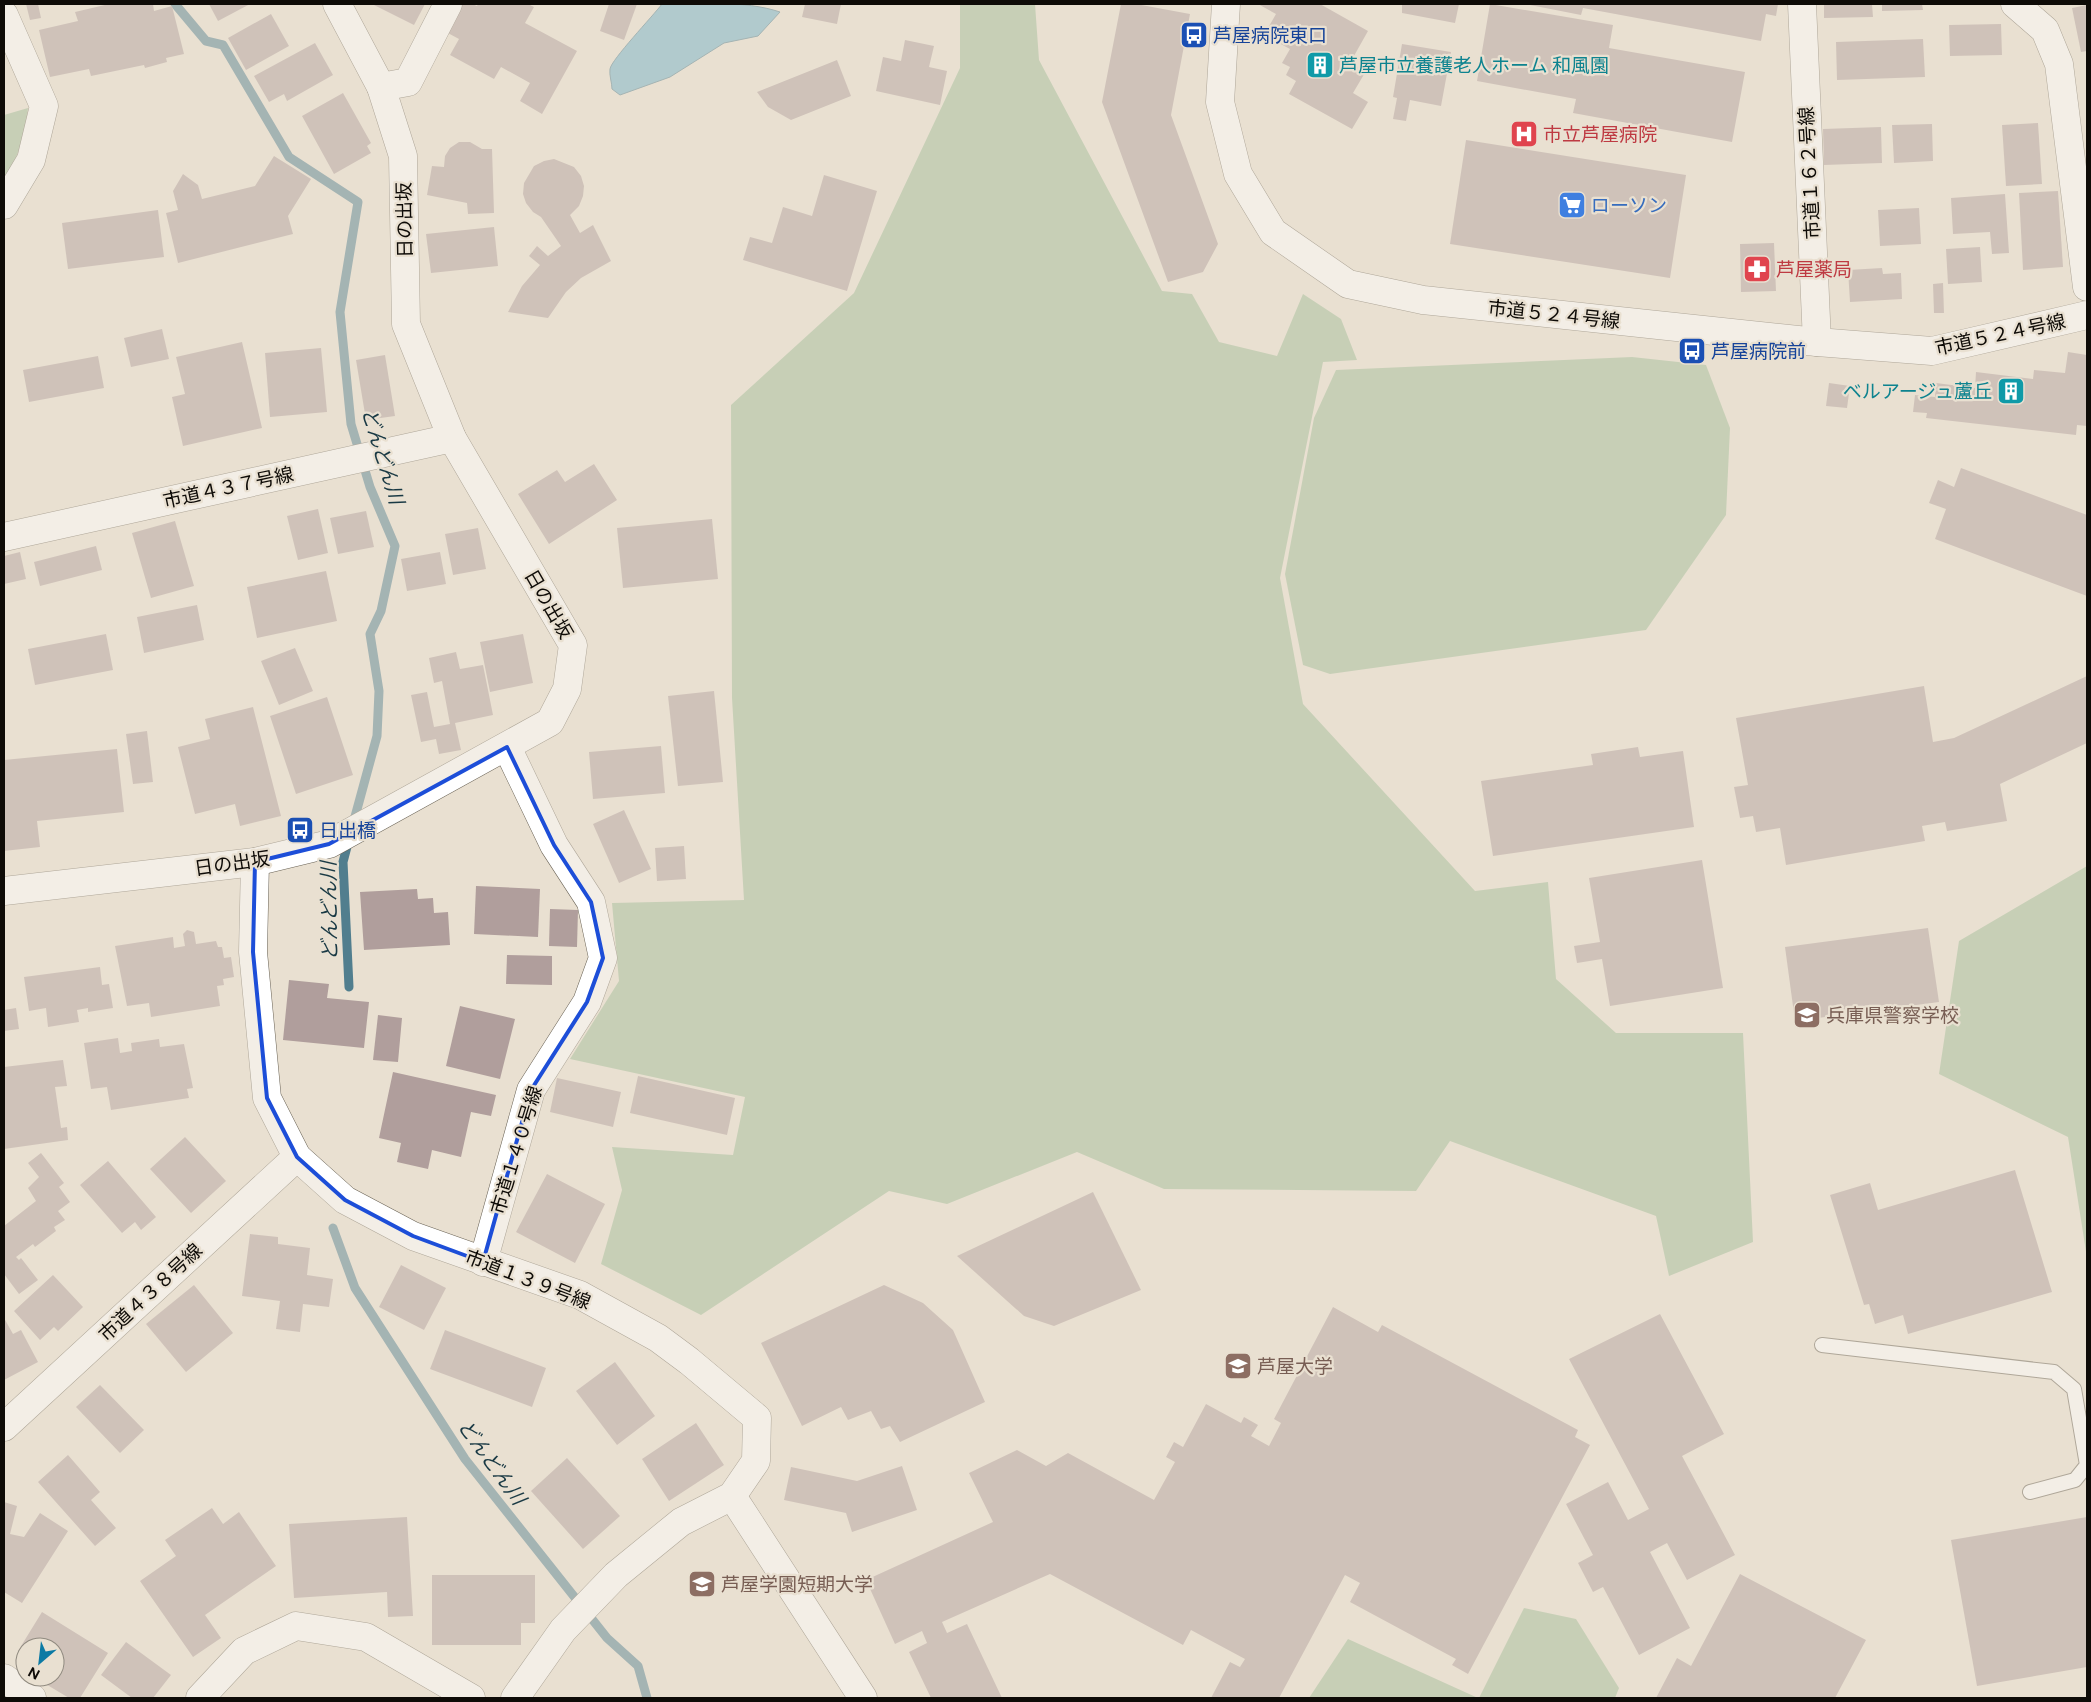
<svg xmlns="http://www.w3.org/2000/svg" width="2091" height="1702" viewBox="0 0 2091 1702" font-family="Figtree,'Noto Sans JP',sans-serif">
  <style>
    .green { fill: #9ebb96 }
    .water { fill: #6eb0c8; stroke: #517e8e }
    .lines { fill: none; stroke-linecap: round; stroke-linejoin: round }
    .stream { stroke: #517e8e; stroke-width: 9 }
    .building { fill: #b09e9c }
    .lane-casing { stroke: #696255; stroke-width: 16 }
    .street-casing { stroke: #696255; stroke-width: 29 }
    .secondary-casing { stroke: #696255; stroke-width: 29 }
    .lane { stroke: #fff; stroke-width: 14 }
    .street { stroke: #fff; stroke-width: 28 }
    .secondary { stroke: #fff; stroke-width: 28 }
    .marked { fill: none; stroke: #1d4ed8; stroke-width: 4; stroke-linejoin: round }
    .labels { text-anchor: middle; stroke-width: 4.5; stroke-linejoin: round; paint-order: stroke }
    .transit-label { font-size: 19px; fill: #164399; stroke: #e9e0d1; text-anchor: start }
    .culture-label { font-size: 19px; fill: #0d838f; stroke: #e9e0d1; text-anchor: start }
    .health-label { font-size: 19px; fill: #be3a42; stroke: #e9e0d1; text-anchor: start }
    .street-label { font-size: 19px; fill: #0e0b07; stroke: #e9e0d1 }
    .shop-label { font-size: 19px; fill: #366cbe; stroke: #e9e0d1; text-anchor: start }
    .education-label { font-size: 19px; fill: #785e54; stroke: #e9e0d1; text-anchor: start }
    .water-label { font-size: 20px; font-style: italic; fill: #193944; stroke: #e9e0d1 }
  </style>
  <rect width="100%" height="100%" fill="#e9e0d1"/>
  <g class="green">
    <polygon points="960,4 1035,4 1039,60 1162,291 1192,294 1219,342 1277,356 1303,294 1341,319 1357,360 1323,362 1280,578 1303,704 1475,891 1548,882 1556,979 1616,1033 1743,1033 1753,1242 1669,1276 1656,1216 1450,1141 1416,1191 1164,1189 1077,1152 947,1204 889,1191 701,1315 601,1264 622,1190 612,1147 733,1155 745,1097 570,1059 619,981 612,903 744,900 732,698 731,405 854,293 960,68"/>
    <path d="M28,108c-2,28 -11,50 -24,74v-67z"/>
    <polygon points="1632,357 1706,365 1730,428 1726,515 1646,630 1330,674 1303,665 1285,574 1314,418 1336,370"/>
    <polygon points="2087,866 2087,1258 2068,1137 1939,1074 1959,941"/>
    <polygon points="1524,1608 1576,1619 1619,1688 1615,1698 1479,1698"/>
    <polygon points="1348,1639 1478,1698 1309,1698"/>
  </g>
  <path class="water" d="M662,4c38,0 82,-4 118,8l-22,24 -34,7 -54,34 -50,18 -8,-6c0,-6 -3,-14 -2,-20 1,-9 43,-53 52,-65z"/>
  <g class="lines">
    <g class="stream">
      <polyline points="175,4 206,41 223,45 289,157 358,202 340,312 351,424 370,487 395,546 381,611 370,634 379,691 377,736 353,824"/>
      <polyline points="349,987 343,862 349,839"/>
      <polyline points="333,1228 355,1288 465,1459 607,1638 638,1666 647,1698"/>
    </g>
  </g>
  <g class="building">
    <polygon points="26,4 38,4 41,18 30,20"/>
    <polygon points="109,4 153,4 154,11 172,6 184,54 166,58 167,62 145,68 144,65 91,76 89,69 50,77 39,30 78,21 75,12"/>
    <polygon points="209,4 250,4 218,21"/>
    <polygon points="372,4 425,4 414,25"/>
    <polygon points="462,4 472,4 477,6 478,4 528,4 534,7 525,23 577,51 542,114 520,101 530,83 501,67 494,79 450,55 459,39 446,32"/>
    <polygon points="609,4 637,4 624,40 600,31"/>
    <polygon points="805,4 841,4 837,24 802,17"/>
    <polygon points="1121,4 1136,4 1190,14 1171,115 1218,244 1203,272 1168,282 1102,102"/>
    <polygon points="1258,4 1320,4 1368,31 1350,63 1366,71 1353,93 1368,102 1352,129 1289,94 1296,81 1286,75 1290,67 1282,63 1290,49 1264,35 1276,14"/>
    <polygon points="1402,4 1459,4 1455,23 1402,13"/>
    <polygon points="1490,4 1613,25 1609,48 1745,72 1732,142 1573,113 1576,99 1477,81"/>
    <polygon points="1525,4 1778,4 1776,16 1766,14 1761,41 1583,8 1581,15"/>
    <polygon points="1824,4 1872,4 1873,17 1824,18"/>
    <polygon points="1882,4 1922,4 1923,10 1882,11"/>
    <polygon points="2087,5 2087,51 2081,52 2072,8"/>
    <polygon points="271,14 289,46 246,70 228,38"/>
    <polygon points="2001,24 2002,55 1950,56 1949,25"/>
    <polygon points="1923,39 1925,77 1837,80 1836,42"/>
    <polygon points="905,40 934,46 929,67 947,71 940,105 876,91 883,57 901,61"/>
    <polygon points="315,43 333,75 287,101 284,94 269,102 254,76"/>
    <polygon points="1402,44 1451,52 1441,106 1410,100 1406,121 1393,119 1397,98 1393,97"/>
    <polygon points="837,60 851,96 791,120 768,107 757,92"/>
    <polygon points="343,93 371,143 367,146 371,153 334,174 302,116"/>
    <polygon points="2038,123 2042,184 2006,186 2002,125"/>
    <polygon points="1932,124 1933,161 1894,163 1892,125"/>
    <polygon points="1881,127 1882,163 1824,165 1823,129"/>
    <polygon points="1466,140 1686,175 1670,278 1450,244"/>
    <polygon points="459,142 470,142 482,149 492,149 494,213 468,214 467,203 427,195 432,166 444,167 445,156 450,148"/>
    <polygon points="274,156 311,179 288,216 293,234 178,263 166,213 178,210 173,191 183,174 198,185 202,199 255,186"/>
    <polygon points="554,159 574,167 581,176 584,186 583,196 579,206 570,215 580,233 593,225 611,261 581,278 566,292 548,318 508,312 522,286 540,265 529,256 537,246 548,256 561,246 541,217 533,212 526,203 523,194 524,183 534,166 544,161"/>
    <polygon points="824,175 877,191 847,291 743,260 750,237 772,243 783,207 812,216"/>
    <polygon points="2058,191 2063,267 2023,270 2019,193"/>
    <polygon points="2005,194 2009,253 1992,254 1990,232 1953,234 1951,198"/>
    <polygon points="1919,208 1921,244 1880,246 1878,210"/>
    <polygon points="158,210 164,257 68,269 62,223"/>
    <polygon points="494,227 498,266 431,273 426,234"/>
    <polygon points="1774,243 1776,291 1741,292 1740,244"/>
    <polygon points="1980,247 1982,282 1948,284 1946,249"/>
    <polygon points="1882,268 1883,274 1901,273 1902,299 1850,302 1848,270"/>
    <polygon points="1943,283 1944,313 1934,313 1933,284"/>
    <polygon points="162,329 169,359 131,367 124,338"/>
    <polygon points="242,342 262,428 183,446 172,397 185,394 176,357"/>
    <polygon points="321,348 327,412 270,417 265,353"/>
    <polygon points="2068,352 2087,355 2087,426 2077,425 2076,435 1926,418 1927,413 1913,412 1915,395 1935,397 1936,383 1975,388 1976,372 2033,379 2034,370 2065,373"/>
    <polygon points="385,355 395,416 366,420 356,360"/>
    <polygon points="98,356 104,388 29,402 23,370"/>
    <polygon points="1829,383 1850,386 1847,408 1826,406"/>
    <polygon points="594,464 617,500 549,544 518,494 557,470 565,482"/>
    <polygon points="1961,468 2087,515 2087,596 1935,539 1946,509 1929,503 1938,480 1954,487"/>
    <polygon points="318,509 328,553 298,560 287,516"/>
    <polygon points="366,511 374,547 338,554 330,518"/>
    <polygon points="712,519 718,579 623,588 617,528"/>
    <polygon points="175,521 194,586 151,598 132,533"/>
    <polygon points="478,528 486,569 453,575 445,534"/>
    <polygon points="96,546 102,570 40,586 34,562"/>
    <polygon points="20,552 26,579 4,584 4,556"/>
    <polygon points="440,552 446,584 407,591 401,559"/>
    <polygon points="326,571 337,621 257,638 247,587"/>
    <polygon points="197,605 204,640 144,653 137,617"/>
    <polygon points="106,634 113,670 35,685 28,649"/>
    <polygon points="523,634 533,683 490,692 480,642"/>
    <polygon points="295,648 313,691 279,705 261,661"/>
    <polygon points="456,652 460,669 483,665 493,715 455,723 461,750 439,754 436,739 421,742 411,695 427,692 434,727 450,724 442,681 434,683 429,658"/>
    <polygon points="2087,676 2087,743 2000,784 2007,821 1947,831 1945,822 1922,826 1925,841 1786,865 1780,828 1756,832 1753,816 1740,818 1734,787 1748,785 1736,718 1924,686 1933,742 1954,738"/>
    <polygon points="714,691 723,782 678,786 668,696"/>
    <polygon points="327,697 353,775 296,794 270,716"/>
    <polygon points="253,707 281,816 240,826 235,804 195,814 178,747 210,739 205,719"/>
    <polygon points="147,731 153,782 133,784 126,734"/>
    <polygon points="661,746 665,793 593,799 589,752"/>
    <polygon points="1638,747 1640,757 1683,751 1694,827 1493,856 1481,781 1593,765 1591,754"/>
    <polygon points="117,749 124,812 37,821 40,847 4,851 4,760"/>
    <polygon points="624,810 651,869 619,883 593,824"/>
    <polygon points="684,846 686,879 657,881 655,848"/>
    <polygon points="1702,860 1723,988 1610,1006 1602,959 1577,963 1574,946 1600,942 1589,878"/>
    <polygon points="476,886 540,889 538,937 474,934"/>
    <polygon points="417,889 418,899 433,898 434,913 448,912 450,945 364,950 360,892"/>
    <polygon points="550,909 578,910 577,947 549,946"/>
    <polygon points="1928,928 1939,1002 1795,1021 1785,947"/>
    <polygon points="187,930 194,932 196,944 216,941 218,947 222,947 224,958 231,957 234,977 223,979 224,985 217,986 220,1006 151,1017 149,1003 127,1006 115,946 173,937 174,948 185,946 183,934"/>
    <polygon points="507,955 552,956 552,985 506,984"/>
    <polygon points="100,967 102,985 109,984 113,1008 88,1012 88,1008 77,1010 79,1022 48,1027 46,1008 29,1011 24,977"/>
    <polygon points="289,980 329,984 327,998 369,1002 364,1048 283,1040"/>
    <polygon points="460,1006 515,1019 500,1079 446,1066"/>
    <polygon points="16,1008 19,1029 4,1031 4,1010"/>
    <polygon points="378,1015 402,1018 398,1062 373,1060"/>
    <polygon points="118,1038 120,1053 132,1051 131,1043 159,1039 160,1047 184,1044 193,1088 187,1089 189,1098 111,1110 107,1087 91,1089 84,1043"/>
    <polygon points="63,1060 67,1086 55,1087 61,1128 67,1127 68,1140 4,1149 4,1067"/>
    <polygon points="393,1072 496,1095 491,1116 471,1112 461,1157 432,1150 428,1169 397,1162 401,1143 379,1138"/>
    <polygon points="638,1076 735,1098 727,1135 630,1113"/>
    <polygon points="557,1078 621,1092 613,1127 550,1112"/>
    <polygon points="185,1137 226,1181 191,1213 150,1169"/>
    <polygon points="41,1153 64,1183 59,1187 70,1202 58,1211 65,1220 54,1227 56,1231 35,1247 33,1244 16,1257 19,1260 21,1258 38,1280 19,1294 4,1274 4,1226 36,1201 28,1188 39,1177 28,1163"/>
    <polygon points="108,1161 156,1217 141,1230 135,1222 122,1233 80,1185"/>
    <polygon points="2015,1170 2052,1292 1908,1334 1903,1315 1875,1324 1869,1304 1864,1305 1830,1195 1870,1183 1878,1210"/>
    <polygon points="547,1174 605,1204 575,1263 516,1232"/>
    <polygon points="1093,1192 1141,1290 1054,1326 1024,1316 957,1256"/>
    <polygon points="250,1234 278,1237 278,1244 310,1248 307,1275 333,1279 329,1307 303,1304 300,1332 276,1329 280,1301 242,1296"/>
    <polygon points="401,1265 446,1288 424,1330 379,1307"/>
    <polygon points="53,1275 83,1307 58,1331 54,1327 40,1340 14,1311"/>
    <polygon points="194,1285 233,1333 186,1372 146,1324"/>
    <polygon points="884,1285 923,1303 953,1330 985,1402 900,1442 890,1426 881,1429 871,1411 848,1420 841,1407 802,1426 761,1343"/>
    <polygon points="1333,1307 1378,1332 1382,1325 1578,1430 1575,1437 1590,1445 1468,1674 1452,1665 1456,1659 1350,1602 1360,1583 1345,1575 1279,1698 1211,1698 1230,1662 1240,1667 1245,1659 1191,1630 1183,1645 1050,1574 942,1622 947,1633 967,1624 1002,1698 931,1698 909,1652 927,1643 922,1631 895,1644 866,1580 993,1522 969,1473 1017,1450 1046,1466 1068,1453 1154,1500 1175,1462 1166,1457 1174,1442 1183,1447 1206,1404 1241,1423 1244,1417 1258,1425 1251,1436 1269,1446 1281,1423 1274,1419"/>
    <polygon points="1660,1314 1724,1434 1682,1456 1735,1555 1687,1580 1667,1543 1650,1552 1690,1628 1639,1655 1603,1587 1593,1592 1578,1563 1593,1555 1566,1504 1608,1482 1628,1520 1649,1509 1569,1359"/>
    <polygon points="4,1318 13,1334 21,1330 38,1362 4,1380"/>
    <polygon points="445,1330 546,1368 532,1407 430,1369"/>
    <polygon points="615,1362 655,1416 617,1445 576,1391"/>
    <polygon points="100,1385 144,1430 120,1453 76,1407"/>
    <polygon points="696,1423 724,1465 669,1501 642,1459"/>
    <polygon points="68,1455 100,1492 91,1500 116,1528 95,1546 38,1482"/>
    <polygon points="567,1458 620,1516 583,1549 531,1491"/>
    <polygon points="902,1466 917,1510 852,1532 846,1513 784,1500 791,1467 857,1481"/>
    <polygon points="4,1502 17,1506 10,1534 24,1537 40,1513 68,1531 22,1603 4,1592"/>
    <polygon points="212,1508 223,1524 239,1512 276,1566 205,1615 221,1638 193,1657 140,1581 176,1556 165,1540"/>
    <polygon points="407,1517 413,1616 388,1617 387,1592 294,1598 289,1524"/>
    <polygon points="2087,1517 2087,1667 1977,1686 1951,1540"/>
    <polygon points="1740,1574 1866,1640 1835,1698 1656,1698 1677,1658 1691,1666"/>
    <polygon points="432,1575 535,1575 535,1623 521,1623 521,1645 432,1645"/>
    <polygon points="42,1612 108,1653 80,1698 69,1698 34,1677 55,1677 55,1647 25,1647 25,1655 18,1651"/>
    <polygon points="126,1642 171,1675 153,1698 132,1698 101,1675"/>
  </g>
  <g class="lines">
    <g class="lane-casing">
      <polyline id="lane" points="1822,1345 2054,1372 2074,1389 2087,1465 2075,1480 2030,1492"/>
    </g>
    <g class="street-casing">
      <g id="street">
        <polyline points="1802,4 1817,342"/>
        <polyline points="2015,4 2045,30 2059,64 2087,287"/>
        <polyline points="4,15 44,106 31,160 4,205"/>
        <polyline points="381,87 408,82 448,4"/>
        <polyline points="4,537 452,438"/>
        <polyline points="483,1262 531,1090 587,1002 603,958 591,902 554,845 507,747"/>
        <polyline points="4,1427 297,1157"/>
        <polyline points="732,1496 863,1698"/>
        <polyline points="200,1698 244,1651 296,1626 366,1637 471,1698"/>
      </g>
    </g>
    <g class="secondary-casing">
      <g id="secondary">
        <polyline points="1226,4 1220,102 1238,174 1273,232 1348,284 1423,300 1817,342 1932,351 2087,315"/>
        <polyline points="255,862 253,952 267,1098 297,1157 345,1200 413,1236 580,1295 658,1338 689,1361 757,1418 756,1461 732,1496 681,1522 616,1575 563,1630 515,1698"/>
        <polyline points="4,891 255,862 329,844 550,722 567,689 573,645 452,438 406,324 403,156 381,87 337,4"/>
        <polyline points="4,1678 32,1698"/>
      </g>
    </g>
    <use href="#lane" class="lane"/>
    <use href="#street" class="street"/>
    <use href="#secondary" class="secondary"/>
  </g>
  <path d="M0 0H2091V1702H0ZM507,747l47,98 37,57 12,56 -16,44 -56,88 -48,172 -70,-26 -68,-36 -48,-43 -30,-59 -14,-146 2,-90 74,-18z" fill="#e9e0d1" fill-opacity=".55" fill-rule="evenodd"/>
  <path class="marked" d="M507,747l47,98 37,57 12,56 -16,44 -56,88 -48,172 -70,-26 -68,-36 -48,-43 -30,-59 -14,-146 2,-90 74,-18z"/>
  <defs>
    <g id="bus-square" transform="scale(1.4375)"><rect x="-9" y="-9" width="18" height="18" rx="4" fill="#1a4fb4" stroke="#e9e0d1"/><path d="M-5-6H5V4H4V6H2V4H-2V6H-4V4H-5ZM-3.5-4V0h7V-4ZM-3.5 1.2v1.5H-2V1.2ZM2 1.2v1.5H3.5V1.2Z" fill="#fff"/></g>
    <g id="building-square" transform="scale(1.4375)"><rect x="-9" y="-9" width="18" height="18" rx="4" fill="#0f9aa8" stroke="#e9e0d1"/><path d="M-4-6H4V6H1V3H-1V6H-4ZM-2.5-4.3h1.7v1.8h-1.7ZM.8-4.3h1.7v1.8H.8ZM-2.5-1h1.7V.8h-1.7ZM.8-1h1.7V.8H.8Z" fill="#fff"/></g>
    <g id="hospital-square" transform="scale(1.4375)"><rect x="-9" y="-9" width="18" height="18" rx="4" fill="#e0444e" stroke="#e9e0d1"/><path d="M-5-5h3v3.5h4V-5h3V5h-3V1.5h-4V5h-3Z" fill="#fff"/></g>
    <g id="supermarket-square" transform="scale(1.4375)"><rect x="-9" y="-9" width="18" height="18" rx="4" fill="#3f7fe0" stroke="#e9e0d1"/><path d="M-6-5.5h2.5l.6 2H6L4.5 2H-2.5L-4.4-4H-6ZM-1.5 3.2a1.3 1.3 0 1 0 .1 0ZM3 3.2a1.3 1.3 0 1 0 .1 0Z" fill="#fff"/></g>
    <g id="pharmacy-square" transform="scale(1.4375)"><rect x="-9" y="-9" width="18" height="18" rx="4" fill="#e0444e" stroke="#e9e0d1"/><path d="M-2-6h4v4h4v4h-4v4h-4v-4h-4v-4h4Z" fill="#fff"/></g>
    <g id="school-square" transform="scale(1.4375)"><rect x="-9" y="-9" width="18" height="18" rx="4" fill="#8d6e63" stroke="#e9e0d1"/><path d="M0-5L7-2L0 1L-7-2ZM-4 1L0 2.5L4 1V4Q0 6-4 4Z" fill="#fff"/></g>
    <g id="university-square" transform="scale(1.4375)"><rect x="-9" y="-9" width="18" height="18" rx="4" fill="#8d6e63" stroke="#e9e0d1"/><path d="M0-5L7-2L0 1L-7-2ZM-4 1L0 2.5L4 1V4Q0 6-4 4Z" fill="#fff"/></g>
  </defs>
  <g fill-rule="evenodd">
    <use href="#bus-square" x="1194" y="35"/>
    <use href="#building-square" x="1320" y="65"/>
    <use href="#hospital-square" x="1524" y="134"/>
    <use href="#supermarket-square" x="1572" y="205"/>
    <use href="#pharmacy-square" x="1757" y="269"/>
    <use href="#bus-square" x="1692" y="351"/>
    <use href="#building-square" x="2011" y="391"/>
    <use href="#bus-square" x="300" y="830"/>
    <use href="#school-square" x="1807" y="1015"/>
    <use href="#university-square" x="1238" y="1366"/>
    <use href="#university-square" x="702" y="1584"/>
  </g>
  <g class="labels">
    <g class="transit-label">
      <text x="1213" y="42">芦屋病院東口</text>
      <text x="1711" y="358">芦屋病院前</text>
      <text x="319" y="837">日出橋</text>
    </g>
    <g class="culture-label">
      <text x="1339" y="72">芦屋市立養護老人ホーム 和風園</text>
      <text x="1992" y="398" text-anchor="end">ベルアージュ蘆丘</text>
    </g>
    <g class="health-label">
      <text x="1543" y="141">市立芦屋病院</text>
      <text x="1776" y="276">芦屋薬局</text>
    </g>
    <g class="street-label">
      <text transform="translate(1809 173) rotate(-93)" y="7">市道１６２号線</text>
      <text transform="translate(404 220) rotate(-91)" y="7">日の出坂</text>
      <text transform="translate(1554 314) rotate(6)" y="7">市道５２４号線</text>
      <text transform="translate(2000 334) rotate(-12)" y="7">市道５２４号線</text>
      <text transform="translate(228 487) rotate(-12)" y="7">市道４３７号線</text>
      <text transform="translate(549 604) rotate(60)" y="7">日の出坂</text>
      <text transform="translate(232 863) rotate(-8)" y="7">日の出坂</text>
      <text transform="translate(516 1150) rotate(-73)" y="7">市道１４０号線</text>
      <text transform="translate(528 1279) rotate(21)" y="7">市道１３９号線</text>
      <text transform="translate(150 1292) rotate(-43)" y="7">市道４３８号線</text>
    </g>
    <g class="shop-label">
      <text x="1591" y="212">ローソン</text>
    </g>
    <g class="education-label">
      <text x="1826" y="1022">兵庫県警察学校</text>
      <text x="1257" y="1373">芦屋大学</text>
      <text x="721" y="1591">芦屋学園短期大学</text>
    </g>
    <g class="water-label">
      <text transform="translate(383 456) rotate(73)" y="7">どんどん川</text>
      <text transform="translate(329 911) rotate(-91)" y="7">どんどん川</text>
      <text transform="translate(492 1462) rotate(54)" y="7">どんどん川</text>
    </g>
  </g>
  <rect width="2091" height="1702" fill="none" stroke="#0e0b07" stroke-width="10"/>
  <g transform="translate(40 1662) rotate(208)"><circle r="24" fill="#e9e0d1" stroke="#918b80"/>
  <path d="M0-4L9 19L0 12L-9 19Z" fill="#0c7aa4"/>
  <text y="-8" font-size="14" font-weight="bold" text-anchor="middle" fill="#0e0b07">N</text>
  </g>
</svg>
